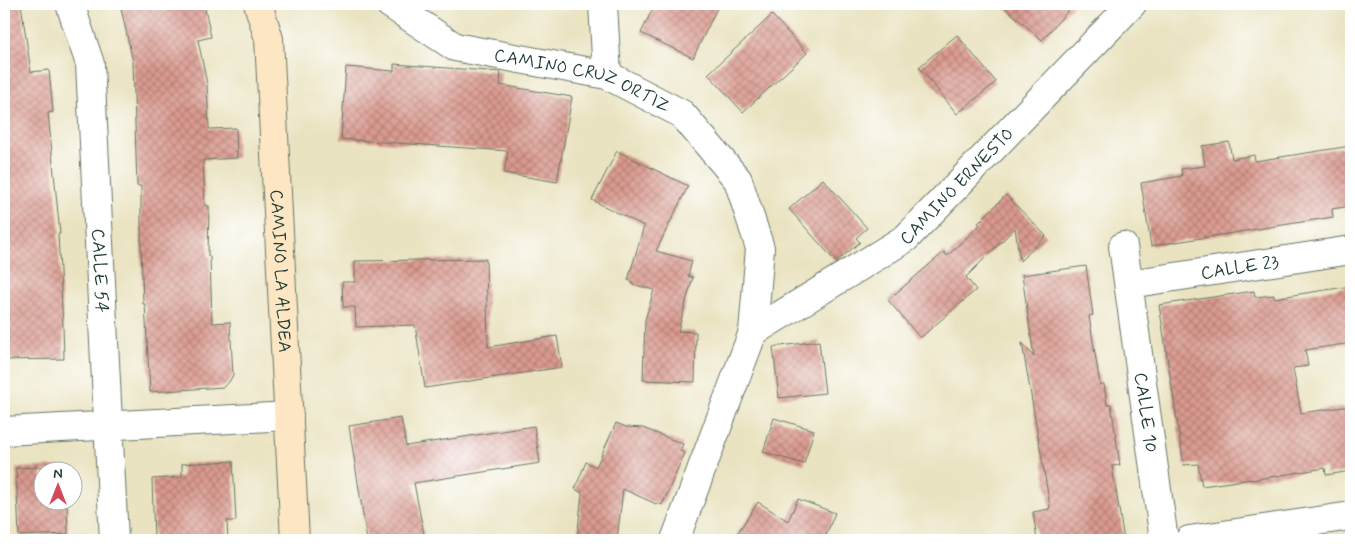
<svg xmlns="http://www.w3.org/2000/svg" width="1355" height="544" viewBox="0 0 1355 544" font-family="Mynerve,sans-serif">
  <style>
    .building { fill: url(#building-cross-hatch) }
    .lines { fill: none; stroke-linecap: round; stroke-linejoin: round }
    .street-casing { stroke: #667765; stroke-width: 30 }
    .secondary-casing { stroke: #667765; stroke-width: 30 }
    .street { stroke: #fff; stroke-width: 28 }
    .secondary { stroke: #fce6c4; stroke-width: 28 }
    .labels { text-anchor: middle; stroke-width: 5; stroke-linejoin: round; paint-order: stroke }
    .street-label { font-size: 18px; fill: #1f3d34; stroke: #fff }
  </style>
  <defs>
    <pattern id="building-cross-hatch" width="8" height="8" patternUnits="userSpaceOnUse" patternTransform="scale(1.25)"><rect width="8" height="8" fill="#db9a8f"/><path d="M0 0l8 8M0 8l8-8" fill="none" stroke="#b17f76"/></pattern>
  </defs>
  <rect width="100%" height="100%" fill="#fff"/>
  <filter id="ink" filterUnits="userSpaceOnUse"><feTurbulence type="fractalNoise" baseFrequency=".02" numOctaves="2"/><feDisplacementMap in="SourceGraphic" scale="10" xChannelSelector="R" yChannelSelector="G"/><feConvolveMatrix kernelMatrix="1 2 1 2 8 2 1 2 1" color-interpolation-filters="sRGB"/></filter>
  <filter id="wash" filterUnits="userSpaceOnUse"><feTurbulence type="fractalNoise" baseFrequency=".0096" numOctaves="4" result="noise"/><feDisplacementMap in="SourceGraphic" scale="20" xChannelSelector="R" yChannelSelector="G"/><feGaussianBlur stdDeviation="1.12" result="paint"/><feColorMatrix in="noise" values="0 0 0 0 0 0 0 0 0 0 0 0 0 0 0 0 0 1.4 0 .05"/><feComposite in="paint" operator="in"/></filter>
  <g filter="url(#wash)">
    <rect width="100%" height="100%" fill="#eae3c1"/>
    <g id="blocks">
      <g class="building">
        <polygon points="4,4 21,4 31,72 49,70 53,112 48,113 60,234 58,234 63,325 64,359 4,360"/>
        <polygon points="120,4 204,4 211,37 198,40 207,84 209,129 236,128 237,158 203,160 205,205 209,206 208,256 210,256 212,323 230,322 233,375 229,382 223,387 150,392 145,304 143,304 141,247 141,186 137,186 133,62"/>
        <polygon points="655,4 719,4 693,58 641,33"/>
        <polygon points="1001,4 1074,4 1042,40"/>
        <polygon points="772,15 807,53 743,112 708,74"/>
        <polygon points="957,35 996,82 957,114 919,67"/>
        <polygon points="394,64 501,72 500,85 572,97 557,182 504,173 508,151 341,139 346,67 394,71"/>
        <polygon points="1229,142 1232,159 1254,155 1255,161 1351,146 1351,206 1332,209 1333,217 1151,246 1141,183 1182,176 1181,169 1205,166 1202,146"/>
        <polygon points="617,151 688,186 656,251 692,261 688,276 693,277 678,331 696,332 695,382 643,380 645,320 654,290 632,284 632,281 628,280 644,226 592,200"/>
        <polygon points="823,179 867,228 856,238 860,242 836,262 789,209"/>
        <polygon points="1006,195 1046,236 1020,261 1015,228 966,277 976,290 920,338 888,300 944,252 947,256 980,225 978,223"/>
        <polygon points="486,259 488,347 557,336 562,367 425,388 415,325 356,327 355,307 343,307 342,282 355,282 355,261"/>
        <polygon points="1086,266 1093,315 1089,316 1100,385 1104,384 1107,405 1111,404 1120,465 1112,466 1124,540 1037,540 1033,512 1049,509 1050,506 1022,343 1034,357 1022,275"/>
        <polygon points="1351,286 1351,343 1305,350 1308,366 1293,368 1301,413 1351,406 1351,471 1326,475 1325,468 1252,480 1252,479 1202,486 1198,464 1184,465 1159,305 1254,291 1255,297 1274,295 1274,298"/>
        <polygon points="819,341 825,393 779,398 773,347"/>
        <polygon points="401,418 406,446 534,426 540,463 414,483 425,540 367,540 349,426"/>
        <polygon points="774,418 814,430 804,464 763,452"/>
        <polygon points="616,423 626,427 643,428 683,444 680,451 685,453 662,505 657,503 656,504 623,489 617,540 577,540 582,493 575,489 586,462 596,467"/>
        <polygon points="233,461 236,521 227,521 228,540 154,540 152,479 182,477 182,464"/>
        <polygon points="65,466 65,472 42,472 42,502 67,502 68,534 19,536 16,468"/>
        <polygon points="798,499 835,513 824,540 733,540 758,502 788,521"/>
      </g>
    </g>
  </g>
  <g filter="url(#ink)">
    <use href="#blocks" fill-opacity="0" stroke="#667765" stroke-width="1"/>
    <g class="lines">
      <g class="street-casing">
        <g id="street">
          <path id="s1" d="M70,4l20,60 24,476"/>
          <path id="s2" d="M390,4l65,43 152,28 75,39 56,66 22,68 -7,84 -78,208"/>
          <polyline points="603,4 607,75"/>
          <path id="s3" d="M1123,246l41,294"/>
          <path id="s4" d="M1129,284l222,-34"/>
          <path id="s5" d="M753,332l153,-94 226,-234"/>
          <polyline points="4,431 289,416"/>
          <polyline points="1189,540 1351,516"/>
        </g>
      </g>
      <g class="secondary-casing">
        <g id="secondary">
          <path id="s6" d="M258,4l11,35 26,501"/>
        </g>
      </g>
      <use href="#street" class="street"/>
      <use href="#secondary" class="secondary"/>
    </g>
  </g>
  <g class="labels">
    <g class="street-label">
      <text dy="6" stroke="none"><textPath href="#s2" startOffset="210">CAMINO CRUZ ORTIZ</textPath></text>
      <text dy="6" stroke="none"><textPath href="#s5" startOffset="252">CAMINO ERNESTO</textPath></text>
      <text dy="6" stroke="none"><textPath href="#s4" startOffset="112">CALLE 23</textPath></text>
      <text dy="6" stroke="none"><textPath href="#s1" startOffset="270">CALLE 54</textPath></text>
      <text dy="6" stroke="none"><textPath href="#s6" startOffset="269">CAMINO LA ALDEA</textPath></text>
      <text dy="6" stroke="none"><textPath href="#s3" startOffset="168">CALLE 10</textPath></text>
    </g>
  </g>
  <rect width="1355" height="544" fill="none" stroke="#fff" stroke-width="20"/>
  <g transform="translate(58 486)"><circle r="24" fill="#ffffff" stroke="#a5b1ae"/>
  <path d="M0-4L9 19L0 12L-9 19Z" fill="#d1495b"/>
  <text y="-8" font-size="14" font-weight="bold" text-anchor="middle" fill="#1f3d34">N</text>
  </g>
</svg>
